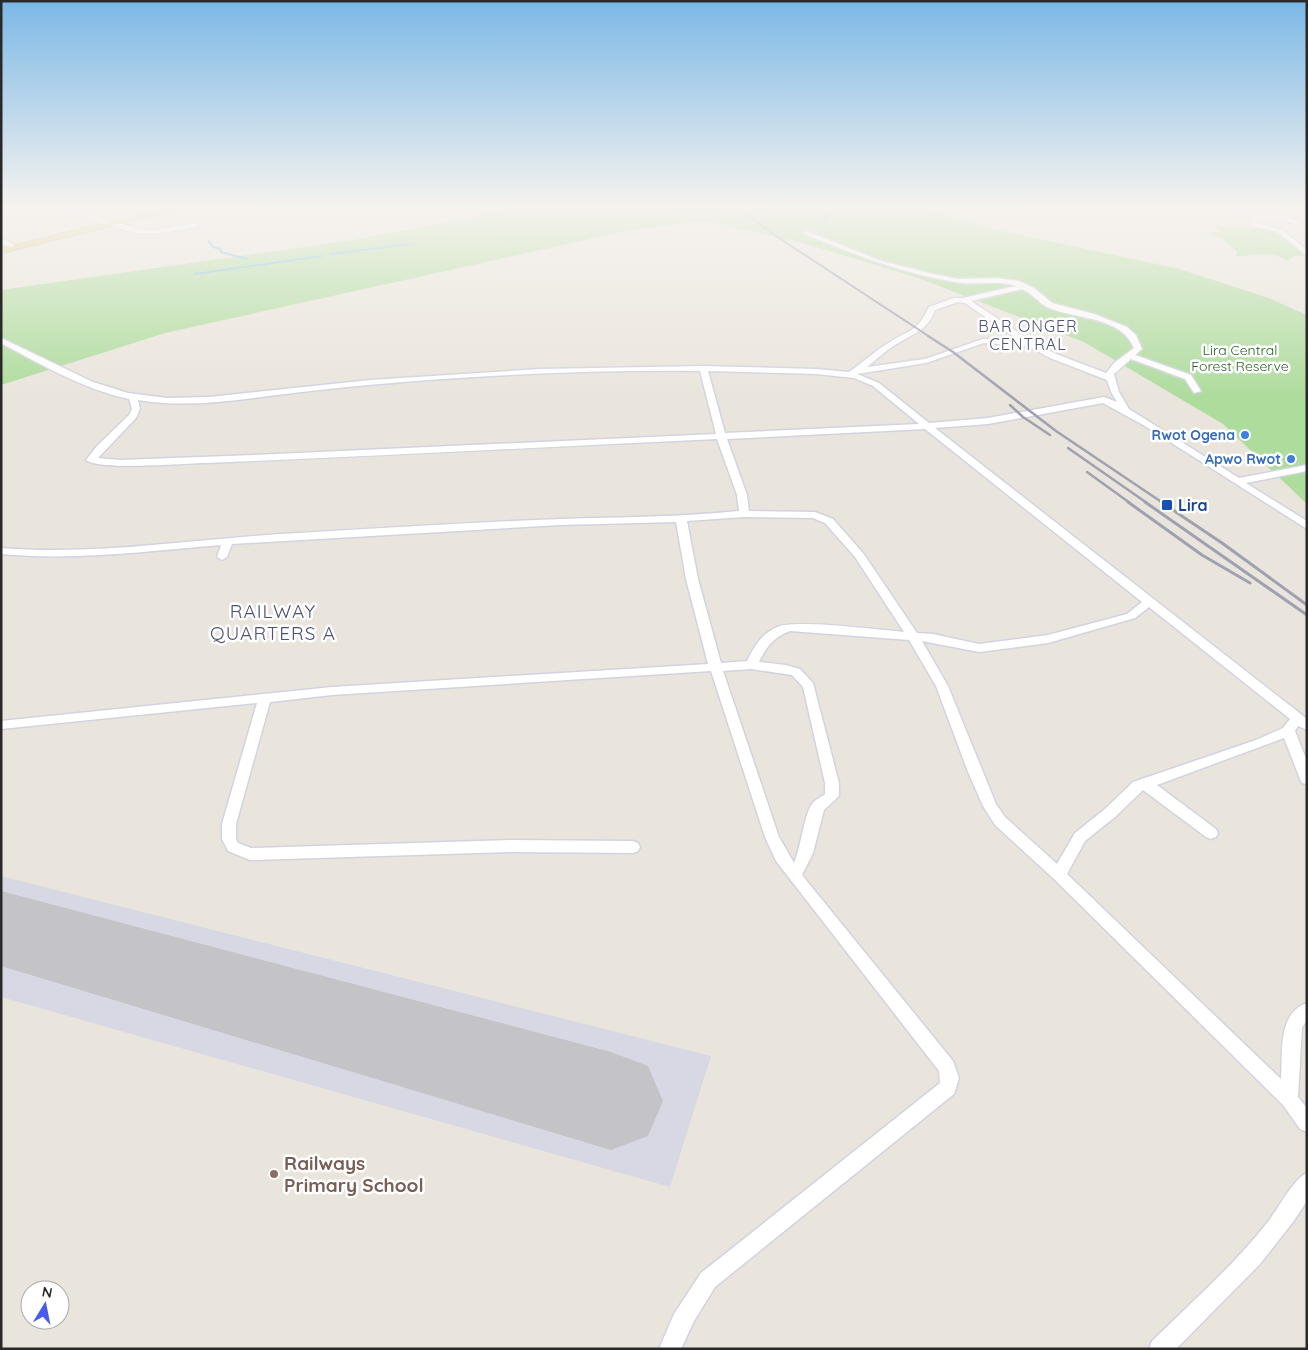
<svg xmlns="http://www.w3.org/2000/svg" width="1308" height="1350" viewBox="0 0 1308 1350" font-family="Quicksand,sans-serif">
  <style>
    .airport { fill: #d7d8e3 }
    .green { fill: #aedc9d }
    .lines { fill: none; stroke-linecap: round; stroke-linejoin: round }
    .stream { stroke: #77bfe4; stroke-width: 2 }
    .runway { fill: #c4c3c7; fill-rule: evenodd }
    .minor-casing { stroke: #d1d3e1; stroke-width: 3 }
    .major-casing { stroke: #c3c3c3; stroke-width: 3 }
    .minor { fill: #fff; fill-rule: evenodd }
    .major { fill: #e4d067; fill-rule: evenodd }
    .rail-far2 { stroke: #9fa1b2; stroke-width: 2 }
    .rail-far1 { stroke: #9fa1b2; stroke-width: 2.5 }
    .rail { stroke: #9fa1b2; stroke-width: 3 }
    .shop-dot { fill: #3f7fe0; stroke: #fff; stroke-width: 2 }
    .transit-dot { fill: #1a4fb4; stroke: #fff; stroke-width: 2 }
    .education-dot { fill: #8d6e63; stroke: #fff; stroke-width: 2 }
    .labels { text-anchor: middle; stroke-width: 5; stroke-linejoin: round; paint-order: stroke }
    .far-park-label { font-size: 14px; fill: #285f20; stroke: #fff }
    .far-shop-label { font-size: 14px; font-weight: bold; fill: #366cbe; stroke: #fff; text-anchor: end }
    .far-quarter-label { font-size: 16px; letter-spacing: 1px; fill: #4d5276; stroke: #fff }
    .transit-label { font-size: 16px; font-weight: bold; fill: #164399; stroke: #fff; text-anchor: start }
    .quarter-label { font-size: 19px; letter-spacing: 1px; fill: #4d5276; stroke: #fff }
    .near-education-label { font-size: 19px; font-weight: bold; fill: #785e54; stroke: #fff; text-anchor: start }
  </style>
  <rect width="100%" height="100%" fill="#eae5dc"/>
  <polygon class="airport" points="1,876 711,1056 670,1187 1,997"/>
  <g class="green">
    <polygon points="502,208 930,208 997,230 1179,269 1266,297 1307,315 1307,504 1223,424 1084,342 921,279 803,243 706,221 631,230 165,333 1,385 1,290 354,240 471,217"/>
    <path d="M1217,227l57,2 32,27h-11l-9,5c-12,-12 -35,-4 -50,-5l1,-4 -16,-15 -10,-2v-3h10z"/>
  </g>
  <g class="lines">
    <g class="stream">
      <polyline points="822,208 821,211 828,217 823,223"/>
      <polyline points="209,241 213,247 220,249 221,252 247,259"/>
      <polyline points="331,254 409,244"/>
      <polyline points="195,274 322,256"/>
    </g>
    <polygon class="runway" points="1,891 611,1052 648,1066 663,1101 648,1136 611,1150 1,966"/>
    <g class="minor-casing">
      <g id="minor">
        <path d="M64,208h8l38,14c10,-2 23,7 34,8 16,1 35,-5 51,-7l3,2c-10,6 -49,10 -61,8 -11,-1 -20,-7 -30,-8z"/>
        <polygon points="1235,208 1243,208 1258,215 1281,215 1300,222 1300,224 1298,225 1280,219 1259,219 1256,223 1282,230 1307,250 1307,256 1278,232 1253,226 1250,223 1253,218"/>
        <path d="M806,231l75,30 52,13 25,5 38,-1 23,3 15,7 18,15 42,11 33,13 9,8 6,14 -7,6 56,20 10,16 -7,2 -9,-14 -54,-20 -17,15 5,18 10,17 110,69 68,-13v6l-61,12 61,38v8l-162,-103 -42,-23 -115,21 -53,4 372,291v11l-9,-4 -3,5 12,30v23l-5,-1 -2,-4 -16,-41 -127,47 59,44 2,4 -2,4 -5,2 -5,-2 -63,-47 -28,27 -30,24 -18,33 214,205c2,-26 -4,-66 26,-76v17l-5,8 -4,69 9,11v24l-7,-3 -17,-24 -229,-226 -59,-54 -12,-19 -15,-34 -32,-86 -27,-46 -119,-9c-16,6 -24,16 -31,31l27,3 14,4 13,14 26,100v13l-15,14 -11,43 -11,22 151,186 6,17 -5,16 -239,193 -21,34 -13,28h-22l15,-35 27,-41 239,-190 -1,-12 -163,-210 -11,-24 -54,-166 -379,24 -62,7 -34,122v15l2,4 13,5 261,-8 121,1 5,2 2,4 -2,4 -5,2 -121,-1 -262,8 -22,-9 -6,-12v-15l35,-121 -256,26v-8l331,-34 376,-23 -22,-85 -10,-57 -116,3 -328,19 -5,13 -5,3 -5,-3 4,-12c-73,6 -147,16 -220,9v-6c99,8 199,-10 297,-15 88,-5 176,-11 264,-14 59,-2 118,-2 177,-8l-2,-16 -20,-56c-170,8 -340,17 -511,24 -21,0 -107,8 -120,-3l11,-14 32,-31 3,-6 -3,-10c-46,-10 -87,-34 -128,-56v-5l92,44 35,11 39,5 42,-1 161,-17 169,-11 164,-3 113,3 33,3c13,-9 27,-22 41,-30 22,-14 26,-9 39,-35l25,-9h9l53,-12c-20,-7 -41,0 -61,-4 -54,-9 -101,-28 -151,-48l-1,-1zM1022,289c10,4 16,13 25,18 28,13 73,8 87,41l-20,15 -8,10 -50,-19 -22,-11 -63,-42zM958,302l7,1 55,38 -37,-2 -58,20 -58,8c9,-7 18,-16 28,-22 17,-11 33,-14 40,-35zM984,343l44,3 22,12 57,22 4,12 6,10 -13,-5 -116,21 -59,5 -50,-40 -22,-9 69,-11zM700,371l16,63 -462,21 -134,5 -22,-2 38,-40 4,-9 -2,-9c46,8 93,1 139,-5 30,-4 60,-7 91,-10 110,-10 221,-15 332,-14zM708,371l108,3 38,4 19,8 46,38 -194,9zM925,429l217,173 -15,12 -79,21 -69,9 -46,-10 -16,-1 -54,-80 -30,-34 -18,-7 -66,-1 -2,-16 -20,-56zM744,517l69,1 12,5 30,34 49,75c-27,-2 -107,-13 -127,-5 -16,7 -23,20 -30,34l-26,2 -23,-84 -11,-58zM1149,607l141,112 -7,9 -27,12 -123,42 -28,27 -30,24 -18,31 -52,-47 -9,-13 -48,-118 -26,-45 57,11 69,-9 87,-25zM751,669l41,6 11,12 22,96v11c-4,3 -10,6 -13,10 -8,11 -11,43 -18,59l-15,-26 -56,-166z"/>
        <polygon points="1,238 17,246 18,247 13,248 1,243"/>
        <path d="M1307,1173v28l-14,21 -33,42 -84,85h-27l3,-8c39,-38 81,-75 115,-118 10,-12 26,-44 40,-50z"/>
      </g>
    </g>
    <g class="major-casing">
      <polygon id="major" points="168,208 181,208 1,253 1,249"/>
    </g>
    <use href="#minor" class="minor"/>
    <use href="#major" class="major"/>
    <polyline class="rail-far2" points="737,208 782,240 930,337"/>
    <g class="rail-far1">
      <polyline points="928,336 953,352 1056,431 1163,503"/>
      <polyline points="1010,405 1023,417 1050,435"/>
      <polyline points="1068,448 1147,503"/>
      <polyline points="1087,472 1130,503"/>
    </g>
    <g class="rail">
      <polyline points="1128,502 1202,555 1250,583"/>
      <polyline points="1145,502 1307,615"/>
      <polyline points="1161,502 1222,543 1307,605"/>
    </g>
  </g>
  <linearGradient id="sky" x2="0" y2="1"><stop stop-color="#7bb8e6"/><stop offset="0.52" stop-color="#f6f3ef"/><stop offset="1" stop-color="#f6f3ef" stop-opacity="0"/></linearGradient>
  <rect width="1308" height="397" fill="url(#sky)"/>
  <g class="shop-dot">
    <circle cx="1245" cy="435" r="5"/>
    <circle cx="1291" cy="459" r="5"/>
  </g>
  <rect class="transit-dot" x="1161" y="499" width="12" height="12" rx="2.5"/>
  <circle class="education-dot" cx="274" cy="1174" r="5"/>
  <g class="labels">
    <g class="far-park-label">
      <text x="1240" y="355">Lira Central<tspan x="1240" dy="16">Forest Reserve</tspan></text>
    </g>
    <g class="far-shop-label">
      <text x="1235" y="440">Rwot Ogena</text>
      <text x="1281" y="464">Apwo Rwot</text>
    </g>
    <g class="far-quarter-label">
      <text x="1028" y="332">BAR ONGER<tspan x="1028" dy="18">CENTRAL</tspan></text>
    </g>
    <g class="transit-label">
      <text x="1178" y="511">Lira</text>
    </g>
    <g class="quarter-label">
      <text x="273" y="618">RAILWAY<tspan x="273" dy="22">QUARTERS A</tspan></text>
    </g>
    <g class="near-education-label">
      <text x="284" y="1170">Railways<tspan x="284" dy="22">Primary School</tspan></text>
    </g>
  </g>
  <rect width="1308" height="1350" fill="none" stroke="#292929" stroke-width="5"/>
  <g transform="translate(45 1305) rotate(10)"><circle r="24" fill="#ffffff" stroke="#a9a9a9"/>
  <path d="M0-4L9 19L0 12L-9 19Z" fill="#495bea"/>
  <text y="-8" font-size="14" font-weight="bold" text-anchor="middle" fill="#292929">N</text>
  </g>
</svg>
